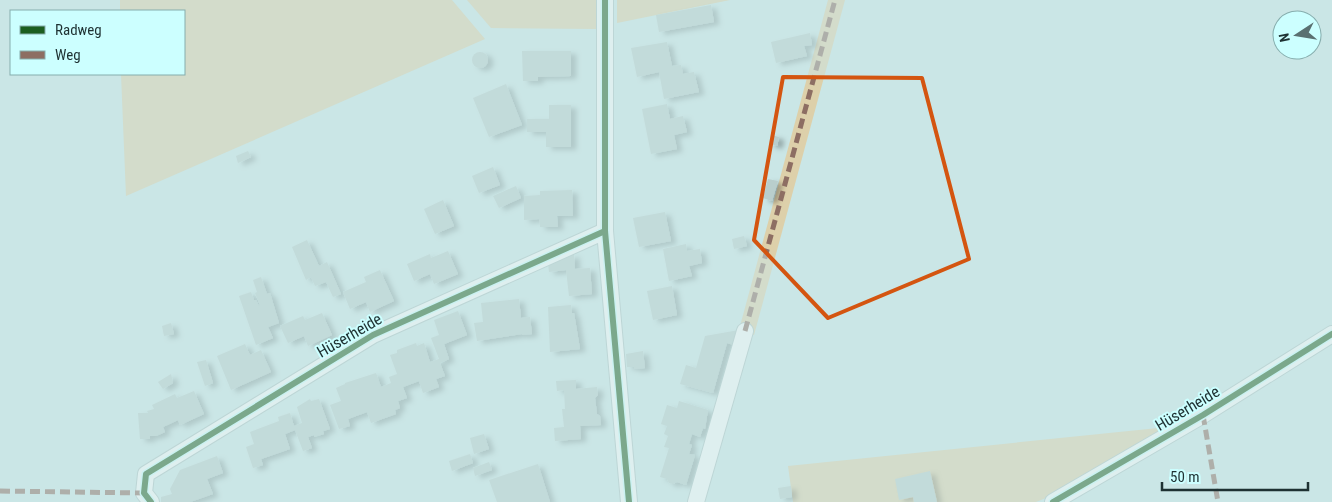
<svg xmlns="http://www.w3.org/2000/svg" width="1332" height="502" viewBox="0 0 1332 502" font-family="'Roboto Condensed',sans-serif">
  <style>
    .green { fill: #ddd0aa }
    .building { fill: #b9cecc; filter: url(#shadow) }
    .lines { fill: none; stroke-linecap: round; stroke-linejoin: round }
    .minor-casing { stroke: #adc3c3; stroke-width: 18 }
    .minor { stroke: #f7fbfb; stroke-width: 16 }
    .quiet { stroke: #8d6e63; stroke-width: 5; stroke-dasharray: 10 5; stroke-linecap: butt }
    .cycleway-casing { stroke: #cff; stroke-width: 9 }
    .cycleway { stroke: #1b5e20; stroke-width: 6 }
    .marked { fill: none; stroke: #d45510; stroke-width: 4; stroke-linejoin: round }
    .labels { text-anchor: middle; stroke-width: 4; stroke-linejoin: round; paint-order: stroke }
    .street-label { font-size: 16px; fill: #1e3132; stroke: #cff }
  </style>
  <defs>
    <filter id="shadow"><feDropShadow dx="5.5" dy="3" stdDeviation="2.5" flood-color="#0004"/></filter>
  </defs>
  <rect width="100%" height="100%" fill="#cae6e6"/>
  <g class="green">
    <polygon points="120,0 452,0 485,39 126,196 121,74 184,74 184,11 120,11"/>
    <polygon points="467,0 597,0 597,29 491,28"/>
    <polygon points="617,0 730,0 617,23"/>
    <polygon points="828,0 845,0 754,335 739,330"/>
    <polygon points="1168,427 1046,498 1036,502 793,502 788,466"/>
  </g>
  <g class="building">
    <polygon points="711,5 714,22 659,32 656,15"/>
    <polygon points="810,33 812,45 804,46 807,56 776,63 771,42"/>
    <polygon points="667,42 672,66 681,65 683,74 694,72 699,92 664,99 659,72 637,77 631,48"/>
    <polygon points="522,51 571,51 571,76 538,77 538,81 523,81"/>
    <circle cx="480" cy="60" r="8"/>
    <polygon points="506,84 522,125 489,137 473,98"/>
    <polygon points="667,104 670,119 683,116 687,132 674,135 677,149 651,154 642,109"/>
    <polygon points="549,105 571,105 571,147 546,147 546,132 527,132 527,119 549,119"/>
    <polygon points="771,135 779,137 777,146 769,144"/>
    <polygon points="248,151 251,157 238,163 236,156"/>
    <polygon points="493,167 500,185 479,193 472,176"/>
    <polygon points="768,179 778,181 772,201 763,198"/>
    <polygon points="516,186 521,198 499,208 493,196"/>
    <polygon points="572,190 573,216 557,216 558,227 540,227 539,219 524,220 524,196 540,195 540,191"/>
    <polygon points="443,200 454,226 435,234 424,209"/>
    <polygon points="665,212 671,241 639,247 633,218"/>
    <polygon points="744,236 747,246 734,249 732,239"/>
    <polygon points="307,240 319,266 327,262 341,294 333,297 326,282 315,286 311,277 306,280 292,247"/>
    <polygon points="686,244 687,251 700,249 702,263 689,266 692,276 669,281 663,249"/>
    <polygon points="448,251 458,274 434,284 430,274 414,281 407,264 430,254 431,258"/>
    <polygon points="574,254 575,269 590,268 592,294 569,296 566,270 549,272 548,263"/>
    <polygon points="380,270 394,301 370,312 366,302 350,309 343,292 366,282 364,277"/>
    <polygon points="261,277 267,294 270,293 279,323 268,327 273,338 256,345 239,296 251,292 254,300 256,300 259,306 260,305 255,293 257,292 253,280"/>
    <polygon points="672,286 677,315 653,320 647,291"/>
    <polygon points="519,299 521,318 530,317 532,334 522,335 522,334 477,341 474,323 483,322 481,303"/>
    <polygon points="571,305 572,313 574,313 580,349 550,352 548,307"/>
    <polygon points="458,311 467,335 444,344 449,359 440,363 445,376 436,379 439,387 423,393 419,381 403,387 407,398 398,401 400,408 395,410 396,414 371,423 367,412 348,419 350,426 339,429 330,405 341,401 336,388 345,384 345,383 376,373 381,387 391,383 389,377 397,374 390,355 397,353 397,350 416,343 417,346 424,343 430,362 439,359 431,338 439,335 434,320"/>
    <polygon points="322,313 332,335 308,346 304,336 288,343 280,326 303,316 305,320"/>
    <polygon points="171,323 174,334 164,336 162,326"/>
    <polygon points="739,330 734,345 727,343 713,393 680,384 686,365 696,368 705,336"/>
    <polygon points="245,344 250,355 261,350 271,372 231,390 217,356"/>
    <polygon points="643,351 645,368 634,369 634,367 627,367 626,354"/>
    <polygon points="206,360 213,383 205,386 197,362"/>
    <polygon points="171,374 173,383 163,389 158,382"/>
    <polygon points="576,380 576,389 597,387 598,395 595,398 597,414 600,416 601,425 580,426 581,439 555,441 554,428 564,427 562,409 565,409 564,390 557,391 556,381"/>
    <polygon points="194,391 204,414 180,425 178,420 163,427 165,432 156,436 150,436 150,439 140,439 138,413 148,413 147,411 154,409 152,405 175,394 177,398"/>
    <polygon points="310,399 311,401 319,399 330,429 323,431 324,434 314,437 314,435 308,437 312,448 303,451 295,430 285,434 290,449 261,459 263,465 253,468 246,447 254,444 250,432 279,421 278,417 290,413 294,426 302,423 297,407"/>
    <polygon points="679,401 708,410 705,429 703,428 700,437 692,434 689,444 692,445 689,454 695,455 686,485 677,482 673,484 669,483 667,479 660,477 669,448 664,447 668,436 664,434 667,426 661,424 667,405 677,408"/>
    <polygon points="484,434 489,449 474,454 470,438"/>
    <polygon points="470,454 473,463 452,471 449,461"/>
    <polygon points="217,456 223,473 207,479 213,494 190,502 161,502 161,497 172,494 170,489 180,470"/>
    <polygon points="489,462 492,470 475,476 473,468"/>
    <polygon points="538,464 550,502 497,502 489,480"/>
    <polygon points="930,471 937,502 914,502 913,497 899,500 895,479"/>
    <polygon points="791,486 792,497 780,499 778,488"/>
  </g>
  <g class="lines">
    <g class="minor-casing">
      <g id="minor">
        <polyline points="605,0 605,231 629,502"/>
        <polyline points="151,502 144,493 146,474 373,335 605,231"/>
        <polyline points="696,502 745,331"/>
        <polyline points="1053,502 1203,415 1332,334"/>
      </g>
    </g>
    <use href="#minor" class="minor"/>
    <g class="quiet">
      <polyline points="745,331 835,0"/>
      <polyline points="1203,415 1218,502"/>
      <polyline points="0,491 144,493"/>
    </g>
    <g class="cycleway-casing">
      <g id="cycleway">
        <polyline points="605,0 605,231 629,502"/>
        <polyline points="151,502 144,493 146,474 373,335 605,231"/>
        <polyline points="1053,502 1203,415 1332,334"/>
      </g>
    </g>
    <use href="#cycleway" class="cycleway"/>
  </g>
  <path d="M0 0H1332V502H0ZM783,77l139,1 47,181 -141,59 -74,-78z" fill="#cae6e6" fill-opacity=".55" fill-rule="evenodd"/>
  <path class="marked" d="M783,77l139,1 47,181 -141,59 -74,-78z"/>
  <g class="labels">
    <g class="street-label">
      <text transform="translate(349 335) rotate(-30)" y="6">Hüserheide</text>
      <text transform="translate(1187 408) rotate(-31)" y="6">Hüserheide</text>
    </g>
  </g>
  <rect x="10" y="10" width="175" height="65" fill="#ccffff" stroke="#86adad"/>
  <rect x="20" y="26" width="25" height="8" fill="#1b5e20" stroke="#86adad"/>
  <text x="55" y="35" font-size="15" fill="#1e3132">Radweg</text>
  <rect x="20" y="51" width="25" height="8" fill="#8d6e63" stroke="#86adad"/>
  <text x="55" y="60" font-size="15" fill="#1e3132">Weg</text>
  <g transform="translate(1297 35) rotate(258)"><circle r="24" fill="#ccffff" stroke="#86adad"/>
  <path d="M0-4L9 19L0 12L-9 19Z" fill="#5a7071"/>
  <text y="-8" font-size="14" font-weight="bold" text-anchor="middle" fill="#1e3132">N</text>
  </g>
  <path d="M1162 482v8h146v-8" fill="none" stroke="#1e3132" stroke-width="2.5"/>
  <text x="1170" y="482" font-size="15" fill="#1e3132" stroke="#ccffff" stroke-width="4" paint-order="stroke">50 m</text>
</svg>
